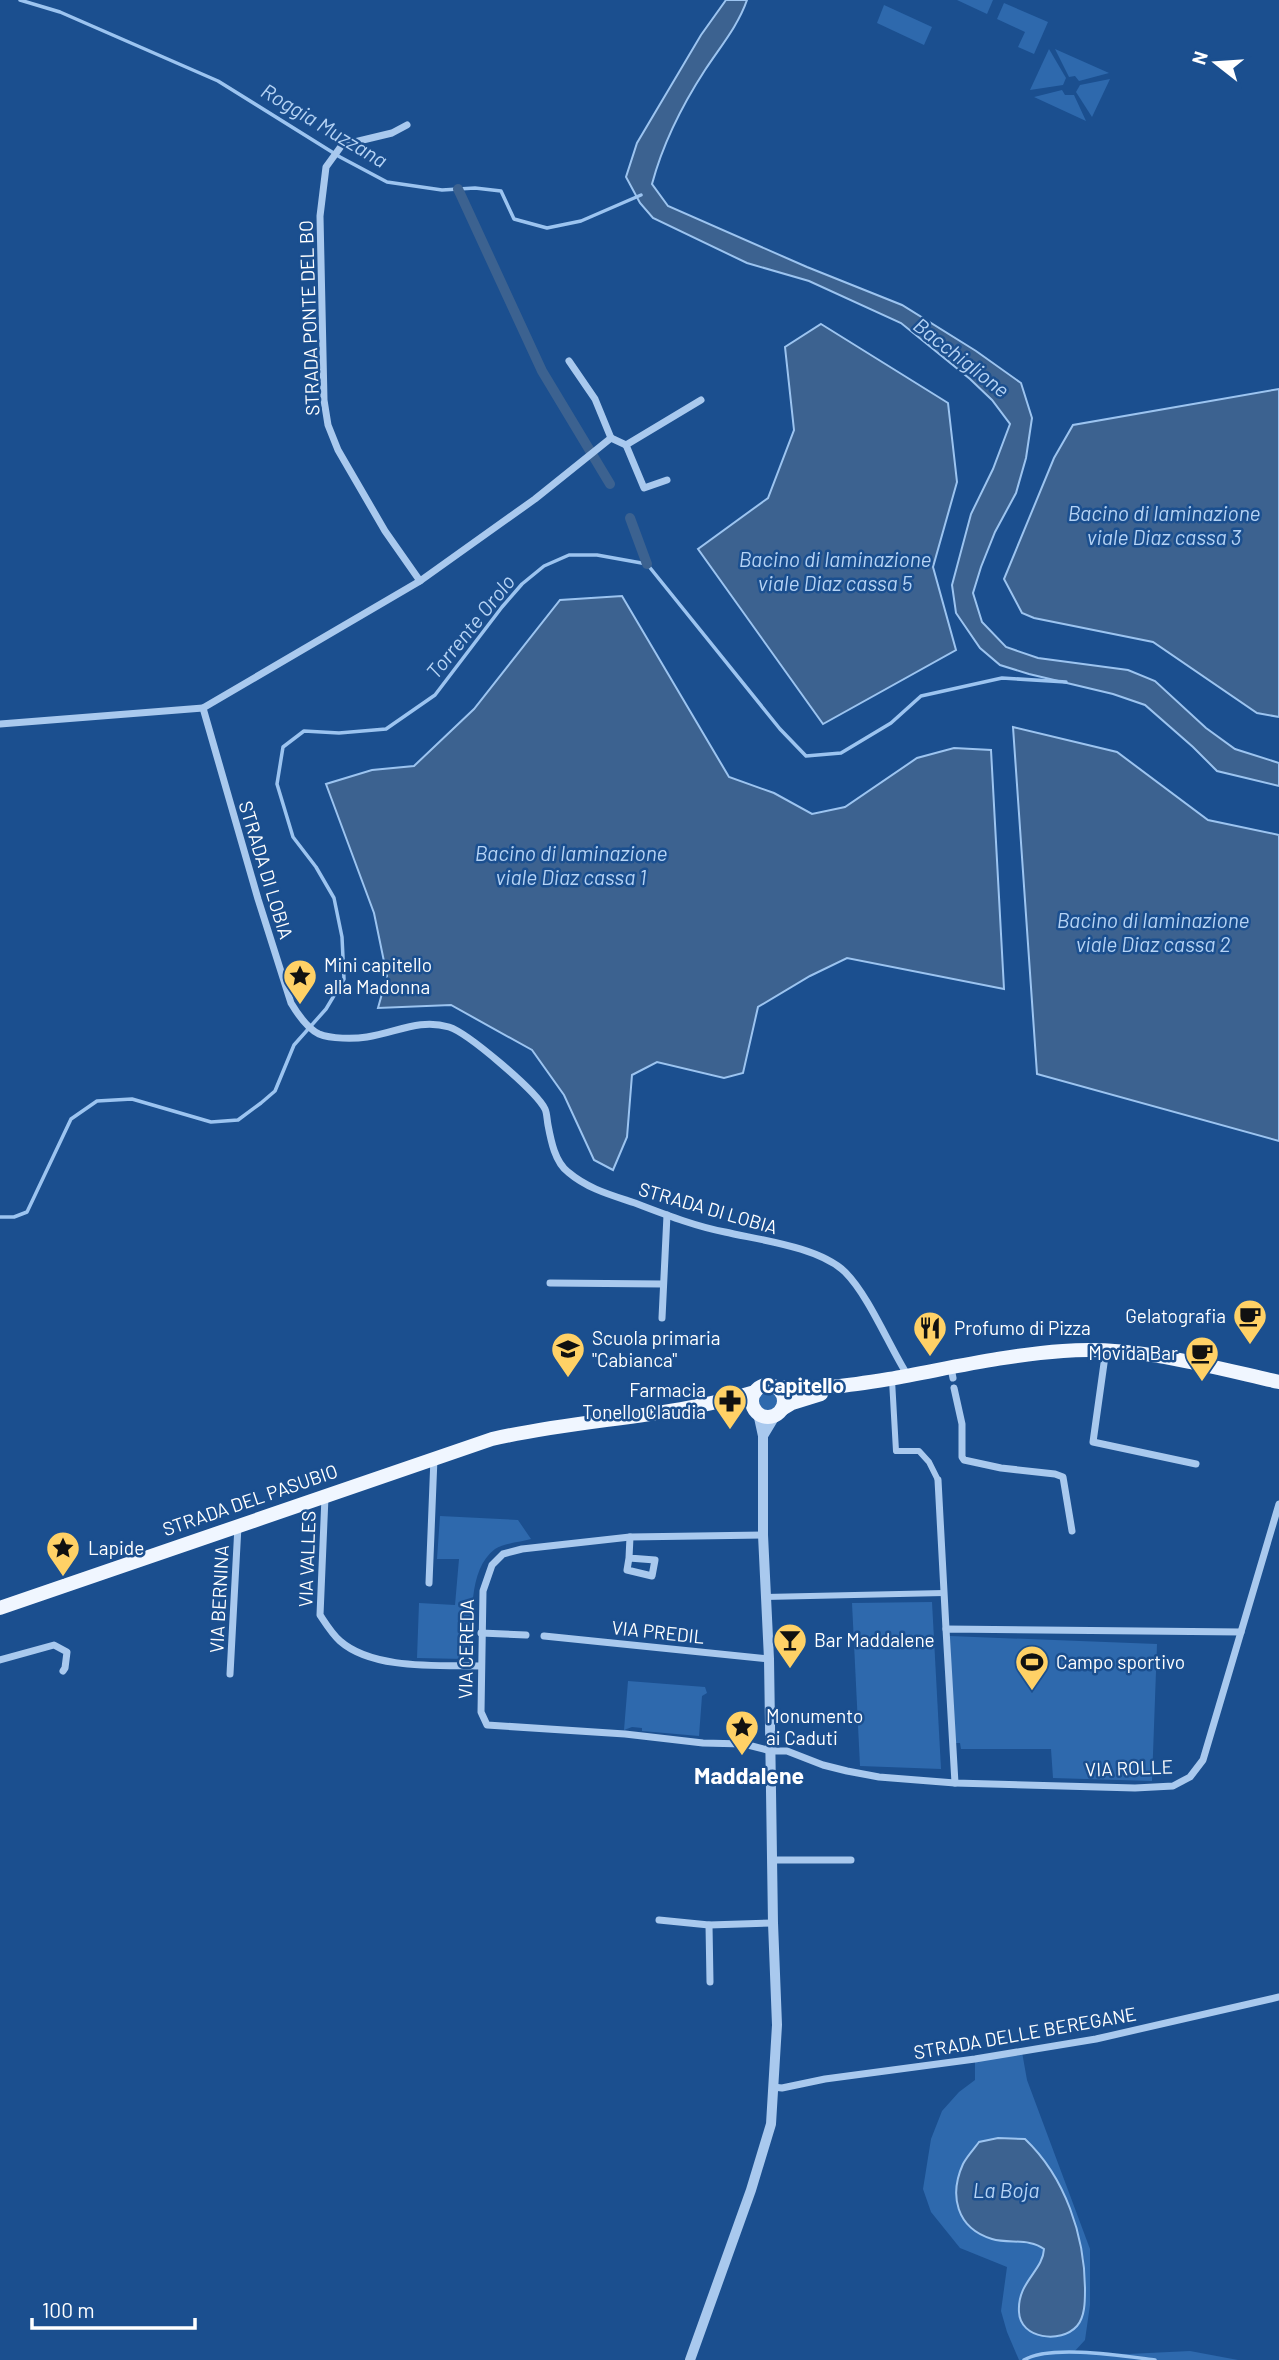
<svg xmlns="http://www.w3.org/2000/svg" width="1279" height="2360" viewBox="0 0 1279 2360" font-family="Barlow,sans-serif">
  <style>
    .green { fill: #2e69ad; fill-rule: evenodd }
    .water { fill: #3c6290; stroke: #9cc4f0; stroke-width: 2 }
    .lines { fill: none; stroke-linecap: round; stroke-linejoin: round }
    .stream { stroke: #9cc4f0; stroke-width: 3.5 }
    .canal { stroke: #3c6290; stroke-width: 10 }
    .pedestrian { stroke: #a9c9ee; stroke-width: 6 }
    .minor { stroke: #a9c9ee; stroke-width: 7 }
    .tertiary { stroke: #a9c9ee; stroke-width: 10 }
    .primary { stroke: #f0f6ff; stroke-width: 14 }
    .labels { text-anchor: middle; stroke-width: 5; stroke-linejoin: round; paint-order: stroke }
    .street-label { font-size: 19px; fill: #fff; stroke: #1b4f8f }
    .poi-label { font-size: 19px; fill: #fff; stroke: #1b4f8f; text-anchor: start }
    .water-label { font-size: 21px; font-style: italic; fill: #b5d3f5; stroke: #1b4f8f }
    .neighbourhood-label { font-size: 21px; font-weight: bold; fill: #fff; stroke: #1b4f8f }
    .quarter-label { font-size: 23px; font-weight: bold; fill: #fff; stroke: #1b4f8f }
  </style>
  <rect width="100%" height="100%" fill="#1b4f8f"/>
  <g class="green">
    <polygon points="957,0 993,0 987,14"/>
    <polygon points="1004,3 1048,22 1034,54 1018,47 1025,32 997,19"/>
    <polygon points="884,5 932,27 924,45 877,23"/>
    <polygon points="1049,49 1066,78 1063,85 1030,90"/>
    <polygon points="1055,49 1109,73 1079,81 1075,76 1069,77"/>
    <polygon points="1110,79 1092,117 1076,92 1080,85"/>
    <polygon points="1062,90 1065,95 1074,95 1086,121 1034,97"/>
    <circle cx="768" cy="1401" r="9"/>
    <path d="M440,1516l78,4 13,19c-10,3 -27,4 -36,10 -28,21 -22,71 -24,103l-6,7 -48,-1 2,-55 36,2 4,-46h-22z"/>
    <polygon points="932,1602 941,1769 860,1766 852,1603"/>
    <polygon points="950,1636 1157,1644 1152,1781 1053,1778 1051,1749 961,1749 960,1743 953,1743"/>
    <polygon points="628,1681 705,1687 707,1693 702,1696 699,1736 642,1731 642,1728 632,1727 624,1730"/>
    <path d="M1022,2052l5,28 63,169v56l-5,35 -11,12 54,2 62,-3 48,9h-219l-12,-28 -6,-21 6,-44 -47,-19 -29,-36 -8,-23 8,-50 11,-28 17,-19 16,-12v-21zM998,2138l27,2 59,119 1,47 -7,19 -39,-60 5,-7 1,-9c-14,-10 -34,-7 -50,-10 -9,-2 -18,-7 -26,-12z"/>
  </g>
  <g class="water">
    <path d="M726,0h21c-9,26 -27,47 -42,70 -24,37 -42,73 -53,114l16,22 139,61 95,38 74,46 45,32 11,35 -6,40 -10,35 -21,39 -14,35 -8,26 9,29 24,25 32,11 90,12 27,11 51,47 29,21 44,14v23l-62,-15 -24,-24 -48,-42 -32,-11 -84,-20 -29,-9 -20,-17 -24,-35 -4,-28 19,-71 22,-45 17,-45 -18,-24 -22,-21 -69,-56 -92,-42 -62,-18 -94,-45 -13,-15 -14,-26 11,-34 64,-108z"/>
    <polygon points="821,324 948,403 957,482 933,567 956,650 823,724 698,549 768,498 794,430 785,347"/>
    <polygon points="1279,389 1279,717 1257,713 1153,642 1034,618 1022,613 1004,579 1054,458 1073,425"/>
    <polygon points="622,596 729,777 774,793 812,814 845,807 917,758 954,748 991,750 1004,989 847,958 810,976 758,1007 743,1073 724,1078 657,1062 632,1075 627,1137 613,1170 594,1160 564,1095 532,1050 451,1005 378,1008 387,976 374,913 326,784 372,770 414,766 474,709 560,600"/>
    <polygon points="1013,727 1117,752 1208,820 1279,835 1279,1141 1037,1074"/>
    <path d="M998,2138l27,1c40,38 60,97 60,151 0,11 0,27 -8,36 -16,18 -57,13 -58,-14 -2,-30 24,-41 25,-63 -14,-11 -35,-5 -52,-10 -36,-11 -43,-44 -29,-75 4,-8 11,-15 16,-22z"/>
  </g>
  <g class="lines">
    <g class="stream">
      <polyline points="20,0 60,12 218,81 340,157 387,182 442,190 475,188 501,191 514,219 547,228 581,221 641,195"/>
      <polyline points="0,1217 14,1217 27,1212 71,1119 97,1101 132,1099 211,1122 238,1120 261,1103 275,1091 294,1045 326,1009 344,979 342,937 334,898 316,867 293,837 277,784 283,747 304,731 339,733 386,729 435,695 502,607 522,584 544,566 569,555 597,555 647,564 780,729 806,756 841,753 891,723 921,696 1002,678 1066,682"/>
      <path d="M1024,2360c26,-16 100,-4 131,0"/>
    </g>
    <g class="canal">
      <polyline points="458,189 542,371 610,484"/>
      <polyline points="630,518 647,564"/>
    </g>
    <g class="pedestrian">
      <polyline points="892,1380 896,1451 919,1451 929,1462 938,1480"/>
      <polyline points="765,1597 944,1593"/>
    </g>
    <g class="minor">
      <polyline points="407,125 392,133 342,145 326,167 320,216 324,400 328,425 338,450 385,531 420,581"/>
      <polyline points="569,361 595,399 611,438"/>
      <polyline points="611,438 626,445 701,400"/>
      <polyline points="626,445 644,488 667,480"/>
      <polyline points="203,708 420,581 535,499 611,438"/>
      <path d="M0,724l203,-16 55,191 33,104c6,10 17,26 28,31 12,5 35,5 48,3 29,-4 52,-19 82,-10 19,6 87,64 96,82 2,4 2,11 3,16 3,16 7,37 20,47 20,17 43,23 67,31 29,11 59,23 90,29 35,8 94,15 120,40 24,24 44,74 63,104"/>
      <polyline points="550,1283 662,1284"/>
      <polyline points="662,1318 667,1215"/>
      <polyline points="1106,1349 1093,1442 1196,1464"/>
      <polyline points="951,1368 953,1378"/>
      <polyline points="954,1388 962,1424 962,1457 964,1460 1001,1468 1055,1474 1063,1477 1072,1531"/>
      <polyline points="938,1480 946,1629"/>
      <path d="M325,1497l-5,118c6,9 12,19 20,26 33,29 99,24 141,25"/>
      <polyline points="763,1535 630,1537 522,1549 503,1554 492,1565 483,1591 481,1712 487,1725 625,1734 703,1743 744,1744 771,1751 787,1751 823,1765 847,1771 879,1777 955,1783 1135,1788 1173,1786 1190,1777 1203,1760 1279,1504"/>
      <polyline points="629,1558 627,1570 652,1576 655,1560 629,1558 630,1537"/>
      <polyline points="429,1583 434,1458"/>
      <polyline points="481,1633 526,1635"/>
      <polyline points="544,1636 769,1659"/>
      <polyline points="0,1660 54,1645 67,1652 65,1668 63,1671"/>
      <polyline points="230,1674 238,1526"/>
      <polyline points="955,1783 946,1629 1241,1632"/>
      <polyline points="773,1860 851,1860"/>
      <polyline points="659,1920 709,1925 773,1923"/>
      <polyline points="709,1925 710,1982"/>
      <polyline points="773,2087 782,2088 825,2079 975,2059 1096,2039 1279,1997"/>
    </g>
    <g class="tertiary">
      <polyline points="763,1436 775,1416"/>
      <polyline points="690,2360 751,2190 771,2124 777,2025 773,1923 769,1659 763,1535 763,1436 758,1413"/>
    </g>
    <g class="primary">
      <circle cx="768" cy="1401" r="16"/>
      <path d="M777,1387c37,4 75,-2 112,-8 57,-10 116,-24 174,-28 73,-6 145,15 216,31"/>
      <polyline points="782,1409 792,1403 821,1394"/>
      <path d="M0,1608l492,-169c86,-20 177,-21 263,-47"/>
    </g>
  </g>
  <defs>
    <g id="sight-pin" transform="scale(1.75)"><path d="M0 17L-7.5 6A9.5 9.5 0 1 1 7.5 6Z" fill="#ffd166" stroke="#1b4f8f"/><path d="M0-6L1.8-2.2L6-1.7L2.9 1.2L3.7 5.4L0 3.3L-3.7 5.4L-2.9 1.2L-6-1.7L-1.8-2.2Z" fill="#111"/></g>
    <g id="cafe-pin" transform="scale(1.75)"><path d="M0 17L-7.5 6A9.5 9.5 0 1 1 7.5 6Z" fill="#ffd166" stroke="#1b4f8f"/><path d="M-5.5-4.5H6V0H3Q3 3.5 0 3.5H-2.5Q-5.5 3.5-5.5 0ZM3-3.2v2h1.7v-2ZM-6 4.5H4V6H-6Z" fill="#111"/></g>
    <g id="restaurant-pin" transform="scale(1.75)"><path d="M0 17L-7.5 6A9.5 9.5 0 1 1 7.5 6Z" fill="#ffd166" stroke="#1b4f8f"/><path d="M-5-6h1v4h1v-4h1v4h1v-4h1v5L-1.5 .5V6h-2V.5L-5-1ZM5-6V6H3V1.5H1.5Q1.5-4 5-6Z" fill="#111"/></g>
    <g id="school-pin" transform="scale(1.75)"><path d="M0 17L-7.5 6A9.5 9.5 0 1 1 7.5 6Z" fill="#ffd166" stroke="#1b4f8f"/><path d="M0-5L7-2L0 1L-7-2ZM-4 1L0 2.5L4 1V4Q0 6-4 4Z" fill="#111"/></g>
    <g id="pharmacy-pin" transform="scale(1.75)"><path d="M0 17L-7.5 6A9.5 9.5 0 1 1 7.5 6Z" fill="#ffd166" stroke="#1b4f8f"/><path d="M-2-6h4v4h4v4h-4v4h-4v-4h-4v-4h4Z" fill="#111"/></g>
    <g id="bar-pin" transform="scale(1.75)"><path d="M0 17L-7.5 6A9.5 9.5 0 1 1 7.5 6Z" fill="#ffd166" stroke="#1b4f8f"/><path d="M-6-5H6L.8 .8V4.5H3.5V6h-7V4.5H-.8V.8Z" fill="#111"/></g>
    <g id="stadium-pin" transform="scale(1.75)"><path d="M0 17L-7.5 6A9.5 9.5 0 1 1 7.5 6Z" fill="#ffd166" stroke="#1b4f8f"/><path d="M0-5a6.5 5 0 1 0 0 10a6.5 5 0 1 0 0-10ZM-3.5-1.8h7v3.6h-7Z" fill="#111"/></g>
  </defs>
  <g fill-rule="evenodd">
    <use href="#sight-pin" x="300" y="976"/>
    <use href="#cafe-pin" x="1250" y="1316"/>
    <use href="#restaurant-pin" x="930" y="1328"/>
    <use href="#school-pin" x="568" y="1349"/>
    <use href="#cafe-pin" x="1202" y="1353"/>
    <use href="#pharmacy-pin" x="730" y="1401"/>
    <use href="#sight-pin" x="63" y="1548"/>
    <use href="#bar-pin" x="790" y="1640"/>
    <use href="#stadium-pin" x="1032" y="1662"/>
    <use href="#sight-pin" x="742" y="1727"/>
  </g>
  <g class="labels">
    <g class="street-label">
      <text transform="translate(309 318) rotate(-92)" y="7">STRADA PONTE DEL BO</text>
      <text transform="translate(266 870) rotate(73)" y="7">STRADA DI LOBIA</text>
      <text transform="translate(708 1208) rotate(16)" y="7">STRADA DI LOBIA</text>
      <text transform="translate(250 1500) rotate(-19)" y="7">STRADA DEL PASUBIO</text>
      <text transform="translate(307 1559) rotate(-88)" y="7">VIA VALLES</text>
      <text transform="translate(219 1599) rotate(-87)" y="7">VIA BERNINA</text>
      <text transform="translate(658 1632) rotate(6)" y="7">VIA PREDIL</text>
      <text transform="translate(466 1649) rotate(-89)" y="7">VIA CEREDA</text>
      <text transform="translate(1129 1768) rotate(-2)" y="7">VIA ROLLE</text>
      <text transform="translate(1025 2033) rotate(-10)" y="7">STRADA DELLE BEREGANE</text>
    </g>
    <g class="poi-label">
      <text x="324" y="972">Mini capitello<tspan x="324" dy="22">alla Madonna</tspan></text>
      <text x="1226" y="1323" text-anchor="end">Gelatografia</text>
      <text x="954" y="1335">Profumo di Pizza</text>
      <text x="592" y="1345">Scuola primaria<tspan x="592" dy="22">"Cabianca"</tspan></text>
      <text x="1178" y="1360" text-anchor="end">Movida Bar</text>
      <text x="706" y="1397" text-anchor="end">Farmacia<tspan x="706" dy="22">Tonello Claudia</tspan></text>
      <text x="88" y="1555">Lapide</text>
      <text x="814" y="1647">Bar Maddalene</text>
      <text x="1056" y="1669">Campo sportivo</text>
      <text x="766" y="1723">Monumento<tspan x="766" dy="22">ai Caduti</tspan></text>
    </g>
    <g class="water-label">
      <text transform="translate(324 126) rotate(31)" y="7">Roggia Muzzana</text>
      <text transform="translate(961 358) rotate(38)" y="7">Bacchiglione</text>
      <text x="1164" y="521">Bacino di laminazione<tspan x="1164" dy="24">viale Diaz cassa 3</tspan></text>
      <text x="835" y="567">Bacino di laminazione<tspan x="835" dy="24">viale Diaz cassa 5</tspan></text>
      <text transform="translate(471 627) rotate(-51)" y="7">Torrente Orolo</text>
      <text x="571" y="861">Bacino di laminazione<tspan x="571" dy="24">viale Diaz cassa 1</tspan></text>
      <text x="1153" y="928">Bacino di laminazione<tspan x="1153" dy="24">viale Diaz cassa 2</tspan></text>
      <text x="1006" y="2198">La Boja</text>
    </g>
    <g class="neighbourhood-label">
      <text x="803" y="1393">Capitello</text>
    </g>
    <g class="quarter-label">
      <text x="749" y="1784">Maddalene</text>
    </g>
  </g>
  <g transform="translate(1216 63) rotate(287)" stroke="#1b4f8f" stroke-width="5" paint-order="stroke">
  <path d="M0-5L12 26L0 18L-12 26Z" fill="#ffffff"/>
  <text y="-10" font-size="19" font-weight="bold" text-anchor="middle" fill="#ffffff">N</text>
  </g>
  <path d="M32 2318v10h163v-10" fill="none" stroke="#ffffff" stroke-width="3.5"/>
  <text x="42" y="2318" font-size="21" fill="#ffffff" stroke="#1b4f8f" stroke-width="5" paint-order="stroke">100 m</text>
</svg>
